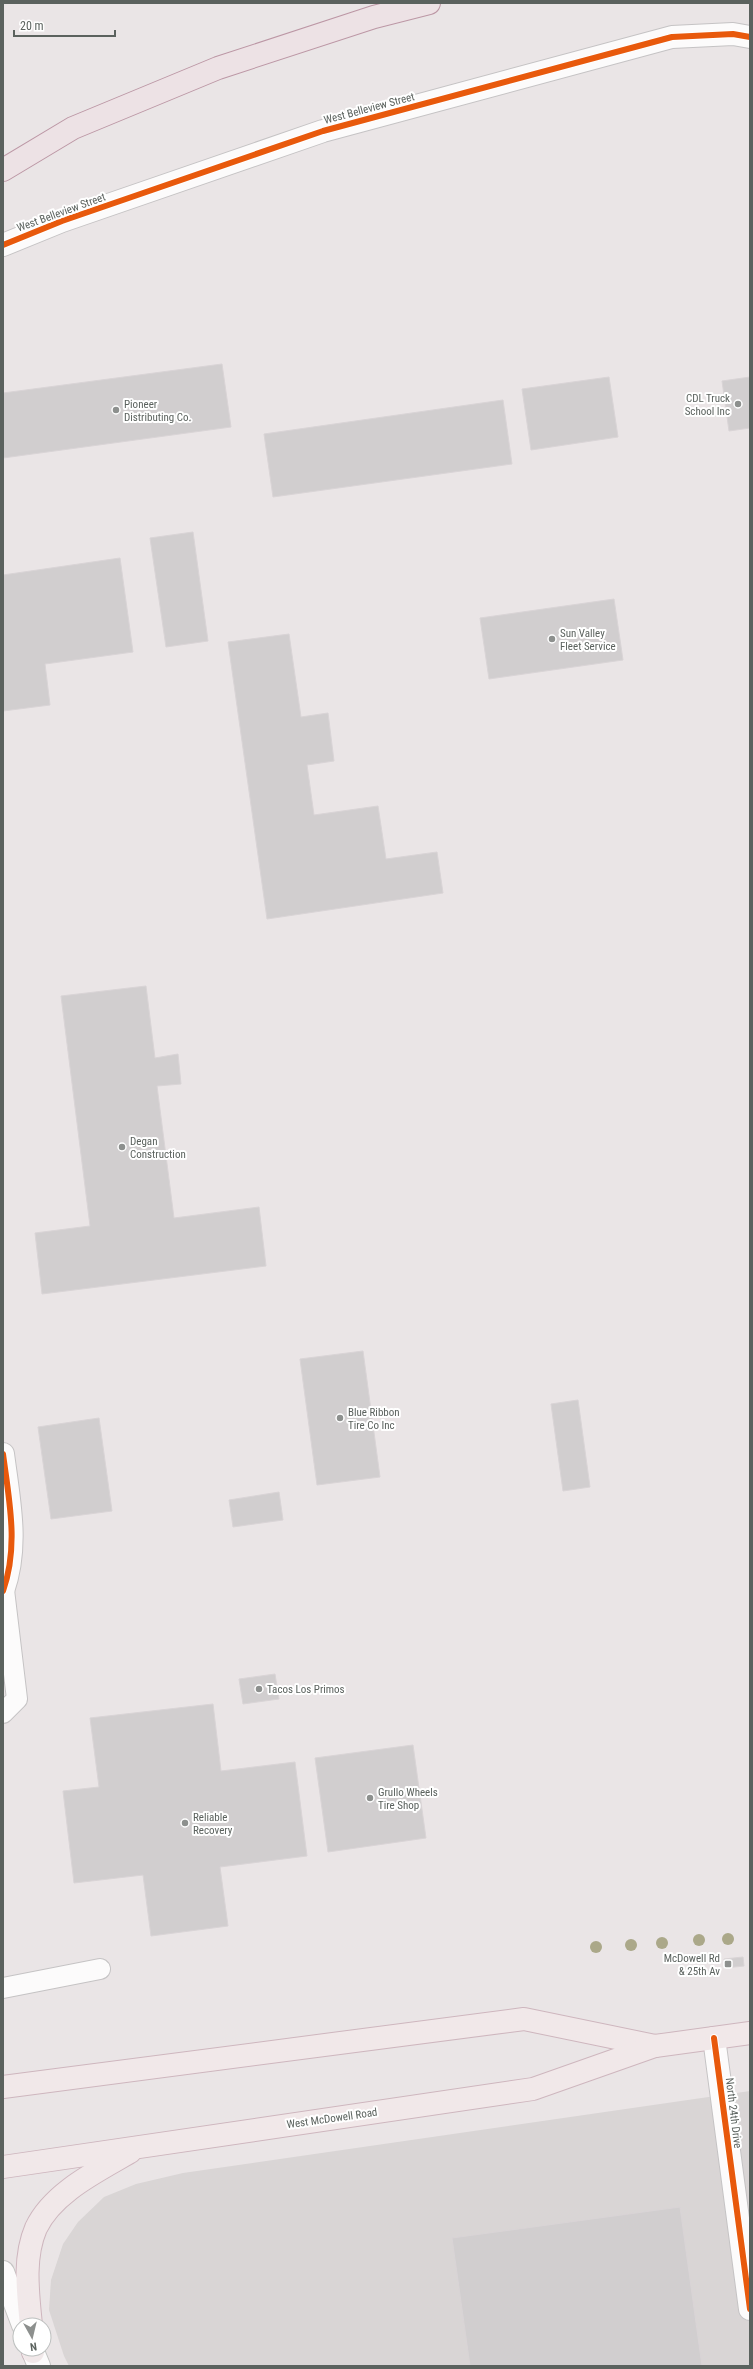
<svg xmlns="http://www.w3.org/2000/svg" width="753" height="2369" viewBox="0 0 753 2369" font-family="'Roboto Condensed',sans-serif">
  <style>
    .industrial { fill: #d9d5d5 }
    .building { fill: #d1cecf; stroke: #d9d4d6 }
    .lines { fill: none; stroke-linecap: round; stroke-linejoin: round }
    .service-casing { stroke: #c5c3c4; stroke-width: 22 }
    .minor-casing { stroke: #c5c3c4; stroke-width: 24 }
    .secondary-casing { stroke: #c4c4c3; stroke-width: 24 }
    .primary-casing { stroke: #ceb6be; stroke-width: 24 }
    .motorway-casing { stroke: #bc97a5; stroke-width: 24 }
    .service { stroke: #fcfbfb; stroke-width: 20 }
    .minor { stroke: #fcfbfb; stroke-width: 22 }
    .secondary { stroke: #fcfbfb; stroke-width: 22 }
    .primary { stroke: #f1e8e9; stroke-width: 22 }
    .motorway { stroke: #ede2e5; stroke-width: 22 }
    .cycleway-casing { stroke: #fff; stroke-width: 8 }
    .cycleway { stroke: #e8590c; stroke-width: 6 }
    .tree { fill: #aba889 }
    .poi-dot { fill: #8d908e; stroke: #fff; stroke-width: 1.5 }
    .labels { text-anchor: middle; stroke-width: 4; stroke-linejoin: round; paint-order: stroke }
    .street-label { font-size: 11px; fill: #5b625e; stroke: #fff }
    .poi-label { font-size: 11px; fill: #5b625e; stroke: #fff; text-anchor: start }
  </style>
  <rect width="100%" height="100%" fill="#eae5e6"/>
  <polygon class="industrial" points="750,2091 750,2366 69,2366 64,2356 49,2310 51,2280 63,2244 78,2222 104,2197 136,2184 183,2173"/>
  <g class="building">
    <polygon points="222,364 231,427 3,458 3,393"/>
    <polygon points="609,377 618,437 531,450 522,389"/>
    <polygon points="750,377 750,428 729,431 722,381"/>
    <polygon points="503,400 512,464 273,497 264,434"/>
    <polygon points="193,532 208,641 166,647 150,538"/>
    <polygon points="120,558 133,652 45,664 50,705 3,711 3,575"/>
    <polygon points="614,599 623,660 489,679 480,618"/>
    <polygon points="289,634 301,717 328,713 334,761 307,765 314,815 378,806 386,859 437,852 443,893 267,919 228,642"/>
    <polygon points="146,986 155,1058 178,1054 181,1084 157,1086 174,1218 259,1207 266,1266 42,1294 35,1233 90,1226 61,996"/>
    <polygon points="363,1351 380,1477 317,1485 300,1359"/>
    <polygon points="578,1400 590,1487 563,1491 551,1404"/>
    <polygon points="99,1418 112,1511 51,1519 38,1427"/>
    <polygon points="279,1492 283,1520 233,1527 229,1500"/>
    <polygon points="275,1674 279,1699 243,1704 239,1679"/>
    <polygon points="213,1704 221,1771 295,1762 307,1856 220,1867 228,1926 151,1936 143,1875 74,1883 63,1791 99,1787 90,1718"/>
    <polygon points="413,1745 426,1838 328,1852 315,1758"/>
    <polygon points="743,1957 744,1966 725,1968 724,1959"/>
    <polygon points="680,2207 702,2366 470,2366 452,2238"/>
  </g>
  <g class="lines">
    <g class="service-casing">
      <g id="service">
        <polyline points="3,1713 17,1699 4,1590"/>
        <polyline points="3,1988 100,1969"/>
      </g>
    </g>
    <g class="minor-casing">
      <g id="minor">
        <polyline points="3,245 62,221 323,131 672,37 733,34 750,37"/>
        <path d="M3,1454c6,46 16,92 0,137"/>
        <polyline points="714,2038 750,2309"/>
      </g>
    </g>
    <g class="secondary-casing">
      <g id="secondary">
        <polyline points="3,2272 23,2325"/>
        <polyline points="32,2349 39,2366"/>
      </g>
    </g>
    <g class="primary-casing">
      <g id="primary">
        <polyline points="3,2087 524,2019 655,2046"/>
        <polyline points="3,2167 533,2089 655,2046 750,2033"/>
        <path d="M31,2325c-3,-31 -8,-67 5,-97 17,-36 62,-57 94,-76"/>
        <polyline points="33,2349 33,2352"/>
      </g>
    </g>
    <g class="motorway-casing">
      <polyline id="motorway" points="3,170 73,128 218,68 374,17 429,3"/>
    </g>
    <use href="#service" class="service"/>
    <use href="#minor" class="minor"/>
    <use href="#secondary" class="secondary"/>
    <use href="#primary" class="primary"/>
    <use href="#motorway" class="motorway"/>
    <g class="cycleway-casing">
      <g id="cycleway">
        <polyline points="3,245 62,221 323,131 672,37 733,34 750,37"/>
        <path d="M3,1454c6,46 16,92 0,137"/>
        <polyline points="714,2038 750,2309"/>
      </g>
    </g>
    <use href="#cycleway" class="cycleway"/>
  </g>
  <g class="tree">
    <circle cx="728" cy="1939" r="6"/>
    <circle cx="699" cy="1940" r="6"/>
    <circle cx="662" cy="1943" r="6"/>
    <circle cx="631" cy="1945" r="6"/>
    <circle cx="596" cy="1947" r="6"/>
  </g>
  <g class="poi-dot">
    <circle cx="738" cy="404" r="4"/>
    <circle cx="116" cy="410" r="4"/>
    <circle cx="552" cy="639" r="4"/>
    <circle cx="122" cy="1147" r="4"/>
    <circle cx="340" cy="1418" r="4"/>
    <circle cx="259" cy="1689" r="4"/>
    <circle cx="370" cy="1798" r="4"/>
    <circle cx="185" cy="1823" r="4"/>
    <rect x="724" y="1960" width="8" height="8" rx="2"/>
  </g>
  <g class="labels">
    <g class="street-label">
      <text transform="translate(369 108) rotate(-15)" y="4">West Belleview Street</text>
      <text transform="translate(61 212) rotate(-20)" y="4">West Belleview Street</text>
      <text transform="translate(734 2113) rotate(83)" y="4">North 24th Drive</text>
      <text transform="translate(332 2118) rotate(-8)" y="4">West McDowell Road</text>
    </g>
    <g class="poi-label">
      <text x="730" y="402" text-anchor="end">CDL Truck<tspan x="730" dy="13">School Inc</tspan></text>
      <text x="124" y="408">Pioneer<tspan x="124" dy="13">Distributing Co.</tspan></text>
      <text x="560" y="637">Sun Valley<tspan x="560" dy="13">Fleet Service</tspan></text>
      <text x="130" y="1145">Degan<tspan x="130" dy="13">Construction</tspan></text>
      <text x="348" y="1416">Blue Ribbon<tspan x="348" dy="13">Tire Co Inc</tspan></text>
      <text x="267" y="1693">Tacos Los Primos</text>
      <text x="378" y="1796">Grullo Wheels<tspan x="378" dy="13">Tire Shop</tspan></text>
      <text x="193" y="1821">Reliable<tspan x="193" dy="13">Recovery</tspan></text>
      <text x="720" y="1962" text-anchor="end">McDowell Rd<tspan x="720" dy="13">&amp; 25th Av</tspan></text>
    </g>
  </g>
  <rect width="753" height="2369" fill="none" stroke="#5b625e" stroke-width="8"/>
  <g transform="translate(32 2337) rotate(172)"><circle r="19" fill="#ffffff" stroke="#bdc0bf"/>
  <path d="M0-3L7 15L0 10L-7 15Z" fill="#8d908e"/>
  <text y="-6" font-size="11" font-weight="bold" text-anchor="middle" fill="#5b625e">N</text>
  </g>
  <path d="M14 30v6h101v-6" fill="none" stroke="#5b625e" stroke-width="2"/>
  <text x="20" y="30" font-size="12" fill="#5b625e" stroke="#ffffff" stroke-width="3" paint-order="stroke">20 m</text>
</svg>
